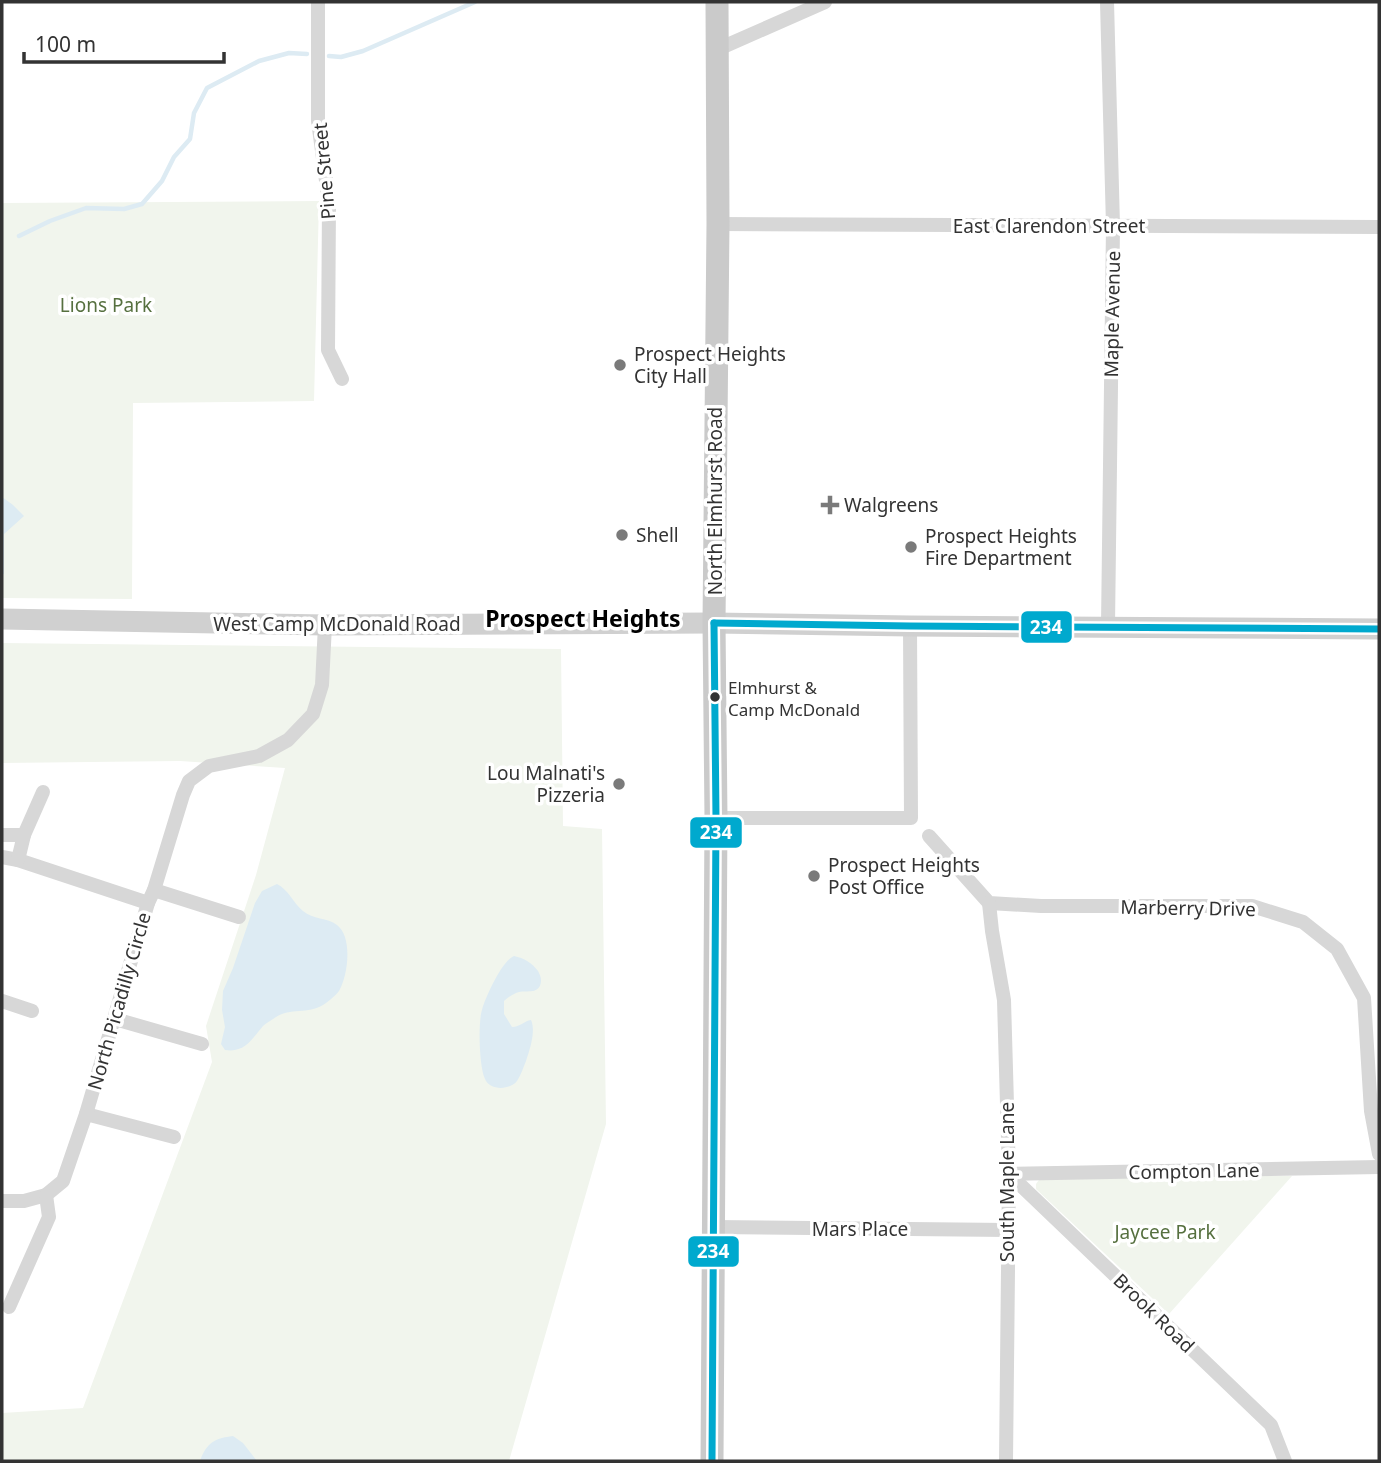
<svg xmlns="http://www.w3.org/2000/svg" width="1381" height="1463" viewBox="0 0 1381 1463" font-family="'Noto Sans',sans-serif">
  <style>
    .green { fill: #f1f5ed }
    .water { fill: #ddebf3 }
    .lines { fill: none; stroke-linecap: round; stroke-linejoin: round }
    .stream { stroke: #ddebf3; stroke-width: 4.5 }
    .street { stroke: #d7d7d7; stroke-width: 14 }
    .secondary { stroke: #d0d0d0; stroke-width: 21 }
    .primary { stroke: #cacaca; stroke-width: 23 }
    .bus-1-casing { stroke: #fff; stroke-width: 12 }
    .bus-1 { stroke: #00a9ce; stroke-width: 7 }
    .poi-dot { fill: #7a7a7a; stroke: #fff; stroke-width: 2.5 }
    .bus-dot { fill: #333; stroke: #fff; stroke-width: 2.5 }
    .labels { text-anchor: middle; stroke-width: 7; stroke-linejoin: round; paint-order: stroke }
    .bus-label { font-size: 17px; fill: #333; stroke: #fff; text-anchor: start }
    .street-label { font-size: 19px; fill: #333; stroke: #fff }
    .park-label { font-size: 19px; fill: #56703f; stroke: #fff }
    .poi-label { font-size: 19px; fill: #333; stroke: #fff; text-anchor: start }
    .quarter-label { font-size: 23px; font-weight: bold; fill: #000; stroke: #fff }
    .line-badge { stroke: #fff; stroke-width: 2.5 }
    .badge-label { font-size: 19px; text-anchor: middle; font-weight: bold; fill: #fff }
  </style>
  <rect width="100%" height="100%" fill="#fff"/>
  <g class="green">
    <polygon points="319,201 314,401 133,403 132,599 2,598 2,203"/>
    <polygon points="2,643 561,649 563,826 602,829 606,1124 509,1461 2,1461 2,1413 83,1408 212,1062 206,1026 256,875 285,768 180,761 2,763"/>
    <polygon points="1049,1176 1292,1176 1169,1314 1036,1189 1036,1184 1041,1177"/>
  </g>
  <g class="water">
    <polygon points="2,497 13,505 24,516 4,534 4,574 2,574"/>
    <path d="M277,884c12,6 16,19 26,27 10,9 24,6 34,14 16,12 11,51 2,66 -4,5 -11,11 -16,14 -15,9 -33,3 -47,12 -4,3 -10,6 -13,9 -12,14 -18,27 -38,24l-4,-6 4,-17 -3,-17 1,-19 10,-23 22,-65 7,-12z"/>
    <path d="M514,956c10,2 18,7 24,15 2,4 3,6 3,10 -1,14 -14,9 -22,11 -6,2 -11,5 -15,9v13l8,13c8,0 12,-6 19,-7 5,11 -1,29 -5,41 -3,7 -5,14 -9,20 -7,9 -27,10 -32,-2 -6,-12 -7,-57 -3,-69 4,-14 20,-49 32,-54z"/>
    <path d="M233,1436l10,7 14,18h-57c6,-18 15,-23 33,-25z"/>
  </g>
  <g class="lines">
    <g class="stream">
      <polyline points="329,56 341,57 363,51 475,2"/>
      <polyline points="19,236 50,221 86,208 124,209 142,204 162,181 174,157 190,139 194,113 207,88 259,61 289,53 307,54"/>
    </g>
    <g class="street">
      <polyline points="318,2 318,121 329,203 328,350 342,379"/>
      <polyline points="1107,2 1113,226 1108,626"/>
      <polyline points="716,50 825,2"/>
      <polyline points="718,224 1379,227"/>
      <polyline points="716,818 911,818 910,626"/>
      <polyline points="2,835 24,835"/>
      <polyline points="929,836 989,903 1041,906 1252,906 1303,922 1337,949 1364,998 1371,1111 1379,1154"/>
      <polyline points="2,857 18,860 148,903"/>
      <polyline points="18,860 24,835 43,792"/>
      <polyline points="154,890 239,917"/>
      <polyline points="989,903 992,931 1004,1000 1009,1174 1006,1461"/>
      <polyline points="2,1001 32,1011"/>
      <polyline points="115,1019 202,1044"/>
      <polyline points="86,1114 174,1137"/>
      <polyline points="1009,1174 1271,1425 1285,1461"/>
      <polyline points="1009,1174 1379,1167"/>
      <polyline points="2,1201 24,1201 46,1195 63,1181 86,1114 148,903 154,890 183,795 189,781 209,766 259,756 288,740 313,714 322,685 325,625"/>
      <polyline points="713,1227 1008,1230"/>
      <polyline points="9,1307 49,1217 46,1195"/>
    </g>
    <polyline class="secondary" points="2,619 325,625 714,623 910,626 1379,629"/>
    <polyline class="primary" points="712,1461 716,818 714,623 718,224 717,2"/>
    <g class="bus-1-casing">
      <g id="bus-1">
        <polyline points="714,623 910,626 1379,629"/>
        <polyline points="712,1461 716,818 714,623"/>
      </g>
    </g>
    <use href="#bus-1" class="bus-1"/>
  </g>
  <g class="poi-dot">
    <circle cx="620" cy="365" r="7"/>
    <path d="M826.5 494.5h7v7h7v7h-7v7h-7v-7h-7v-7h7z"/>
    <circle cx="622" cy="535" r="7"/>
    <circle cx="911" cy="547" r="7"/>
    <circle cx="619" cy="784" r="7"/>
    <circle cx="814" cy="876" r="7"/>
  </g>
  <circle class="bus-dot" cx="715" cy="697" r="6"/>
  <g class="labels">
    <g class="bus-label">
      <text x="728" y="694">Elmhurst &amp;<tspan x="728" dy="22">Camp McDonald</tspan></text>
    </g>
    <g class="street-label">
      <text transform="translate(324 171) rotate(-95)" y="7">Pine Street</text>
      <text x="1049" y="233">East Clarendon Street</text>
      <text transform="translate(1112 314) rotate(-89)" y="7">Maple Avenue</text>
      <text transform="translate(715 501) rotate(-90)" y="7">North Elmhurst Road</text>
      <text x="337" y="631">West Camp McDonald Road</text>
      <text transform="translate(1188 908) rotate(1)" y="7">Marberry Drive</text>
      <text transform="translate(119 1001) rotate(-74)" y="7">North Picadilly Circle</text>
      <text transform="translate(1194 1171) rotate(-1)" y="7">Compton Lane</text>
      <text transform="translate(1007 1182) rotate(-90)" y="7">South Maple Lane</text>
      <text x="860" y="1236">Mars Place</text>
      <text transform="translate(1154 1313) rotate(44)" y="7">Brook Road</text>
    </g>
    <g class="park-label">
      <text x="106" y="312">Lions Park</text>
      <text x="1165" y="1239">Jaycee Park</text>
    </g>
    <g class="poi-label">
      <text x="634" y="361">Prospect Heights<tspan x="634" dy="22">City Hall</tspan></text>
      <text x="844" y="512">Walgreens</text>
      <text x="636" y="542">Shell</text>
      <text x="925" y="543">Prospect Heights<tspan x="925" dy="22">Fire Department</tspan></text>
      <text x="605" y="780" text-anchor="end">Lou Malnati's<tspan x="605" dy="22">Pizzeria</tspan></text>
      <text x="828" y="872">Prospect Heights<tspan x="828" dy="22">Post Office</tspan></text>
    </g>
    <g class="quarter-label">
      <text x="583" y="627">Prospect Heights</text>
    </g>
  </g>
  <g class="line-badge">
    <rect x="1020" y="610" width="53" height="34" rx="7" fill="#00a9ce"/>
    <rect x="689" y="816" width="54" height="33" rx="7" fill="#00a9ce"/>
    <rect x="687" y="1235" width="53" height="33" rx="7" fill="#00a9ce"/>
  </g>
  <g class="badge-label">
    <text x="1046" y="634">234</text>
    <text x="716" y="839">234</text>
    <text x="713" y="1258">234</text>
  </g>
  <rect width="1381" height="1463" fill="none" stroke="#333333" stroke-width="7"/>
  <path d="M24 52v10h200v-10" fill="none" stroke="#333333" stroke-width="3.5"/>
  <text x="35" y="52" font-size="21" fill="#333333" stroke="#ffffff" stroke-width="5" paint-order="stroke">100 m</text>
</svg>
